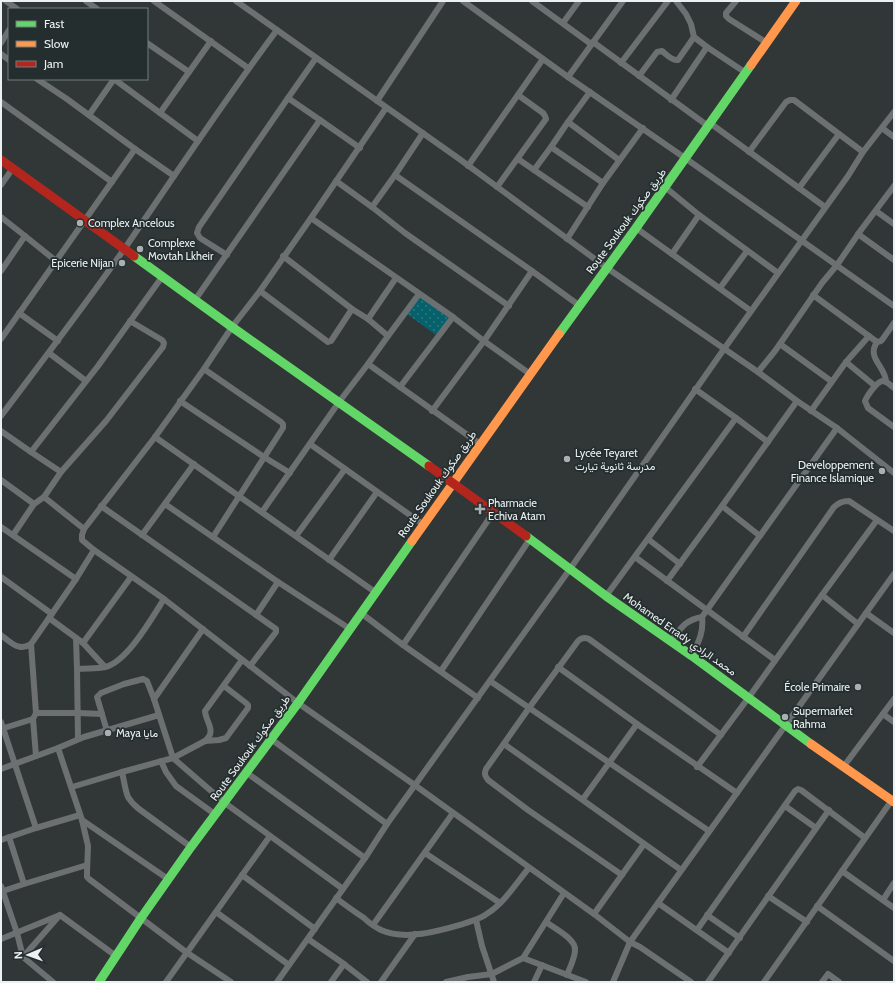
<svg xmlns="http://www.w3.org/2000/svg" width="895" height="983" viewBox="0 0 895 983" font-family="Cabin,Vazirmatn,sans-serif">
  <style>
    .grass { fill: url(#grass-dots) }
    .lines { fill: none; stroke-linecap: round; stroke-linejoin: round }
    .street { stroke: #6c7071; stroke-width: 6 }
    .fast { stroke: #63d668; stroke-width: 9 }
    .slow { stroke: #ff974d; stroke-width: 9 }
    .jam { stroke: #b3261e; stroke-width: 9 }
    .poi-dot { fill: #aab0b1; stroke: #252e2f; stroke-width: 1.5 }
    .labels { text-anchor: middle; stroke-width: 3.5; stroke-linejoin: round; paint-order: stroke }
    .street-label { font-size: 11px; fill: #ebf1f2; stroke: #252e2f }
    .poi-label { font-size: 11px; fill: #ebf1f2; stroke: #252e2f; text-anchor: start }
  </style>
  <defs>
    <pattern id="grass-dots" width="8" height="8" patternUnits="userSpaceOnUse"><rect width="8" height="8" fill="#07616d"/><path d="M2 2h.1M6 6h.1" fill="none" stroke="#2b7882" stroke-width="1.8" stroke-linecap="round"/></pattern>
  </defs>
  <rect width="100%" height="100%" fill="#313637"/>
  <polygon class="grass" points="420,296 449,318 436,335 407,314"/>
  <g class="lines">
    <g class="street">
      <polyline points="6,1 17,9"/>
      <polyline points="86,1 97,9"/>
      <polyline points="154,1 248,68"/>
      <polyline points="236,1 458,158 607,268 758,372 797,401 837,428 894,473"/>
      <polyline points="463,1 568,77 685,158 894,306"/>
      <polyline points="532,1 591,44"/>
      <polyline points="676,1 686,14 691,24 694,37 707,47 746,73"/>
      <polyline points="736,1 726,13 726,16 729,19 767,43"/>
      <polyline points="563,23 579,1"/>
      <polyline points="593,42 708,126"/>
      <polyline points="1,43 9,30"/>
      <polyline points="147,43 189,72"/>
      <polyline points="1,54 9,60"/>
      <polyline points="621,63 668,1"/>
      <path d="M639,76l18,-24 5,-1c4,3 10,10 16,9l16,-23"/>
      <polyline points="568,77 623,1"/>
      <polyline points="114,79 198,141"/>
      <polyline points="590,92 568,122 619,160"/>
      <polyline points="288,98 316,58"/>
      <polyline points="671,100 707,47"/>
      <polyline points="377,101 443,1"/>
      <polyline points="1,102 112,182"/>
      <polyline points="386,108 311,218 260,291 232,327 204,369 155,437 84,529 82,535 82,540 94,550 164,599 298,703 416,786 594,914 630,942 640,947 691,982"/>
      <polyline points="160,113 211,41"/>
      <polyline points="89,115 114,79"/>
      <polyline points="320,120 360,148"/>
      <polyline points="568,122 551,147 603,183"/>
      <polyline points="710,123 825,207"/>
      <polyline points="882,128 894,137"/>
      <polyline points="135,149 174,176"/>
      <polyline points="749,152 786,102 790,100 794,100 839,134"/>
      <polyline points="518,159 588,207"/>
      <polyline points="468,166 543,59"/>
      <polyline points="534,170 551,147"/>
      <polyline points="395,175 532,271 580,306"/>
      <polyline points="336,181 372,207 405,233 509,306"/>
      <polyline points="1,185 13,168"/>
      <polyline points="497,187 546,119 545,116 543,113 518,95"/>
      <polyline points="665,187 699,215 778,273"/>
      <polyline points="799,188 839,134 863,152"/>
      <polyline points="372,207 395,175 423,133"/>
      <polyline points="876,211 894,224"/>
      <polyline points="1,217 25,236"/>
      <polyline points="311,218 453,317 484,341 530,374"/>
      <polyline points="636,228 751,311"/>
      <polyline points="858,234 894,260"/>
      <polyline points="567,239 603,183 643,128"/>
      <polyline points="672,254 699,215"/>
      <polyline points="283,256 352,309 368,319 388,336"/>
      <polyline points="1,271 25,236 56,261"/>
      <polyline points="720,288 747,251"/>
      <polyline points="260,291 328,342 331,341 352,309"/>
      <polyline points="813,295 877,342 881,341 882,340 894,323"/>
      <polyline points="195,300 320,120 288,98 199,227 197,233 200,238 227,255"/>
      <polyline points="19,313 58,341"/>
      <polyline points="368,319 396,278"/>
      <polyline points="1,339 135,149 67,99 37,79"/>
      <path d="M877,342c-11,16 9,25 9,40"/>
      <polyline points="780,344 831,381"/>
      <polyline points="49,353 86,381"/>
      <polyline points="846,362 875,386"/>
      <polyline points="368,364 480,444"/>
      <polyline points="204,369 281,422 283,424 283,428 213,537"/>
      <polyline points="758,372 775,351 822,283 837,265 861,230 894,186"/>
      <polyline points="400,387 453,317"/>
      <path d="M894,388c-3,-2 -7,-7 -11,-7 -6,0 -16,15 -18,20l3,7 26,19"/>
      <polyline points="180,401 264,457 290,473"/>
      <polyline points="432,411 484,341 532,271"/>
      <polyline points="811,411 846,362 869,336"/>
      <path d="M1,416c42,-56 84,-111 124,-168 50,-73 99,-147 152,-218"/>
      <polyline points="736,418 768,442"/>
      <polyline points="1,431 31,452 61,472 44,497 84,529"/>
      <polyline points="155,437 375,592"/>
      <polyline points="310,444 424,525"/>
      <polyline points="31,452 98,366 162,277"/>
      <polyline points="61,472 106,421 163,347 164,343 162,340 130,321"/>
      <polyline points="1,480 34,504"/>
      <polyline points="165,504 278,582 350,629"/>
      <polyline points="101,506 276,629 276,632 250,666"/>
      <polyline points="262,512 339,402 368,364 388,336 419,294"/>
      <polyline points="1,527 76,579"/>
      <polyline points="13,535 34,504 44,497"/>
      <polyline points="142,535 194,464"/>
      <polyline points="296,536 345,469"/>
      <polyline points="760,536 722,506 797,401"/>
      <polyline points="648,539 680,564"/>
      <polyline points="635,557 775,660"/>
      <polyline points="329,560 377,492"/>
      <polyline points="1,577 52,614"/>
      <polyline points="667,581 722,506"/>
      <polyline points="606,596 736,418 695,389"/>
      <polyline points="361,613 403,645 478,698"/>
      <polyline points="866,613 894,633"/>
      <polyline points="256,615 278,582"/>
      <polyline points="49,618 83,643 105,667"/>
      <polyline points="858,624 822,595 877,520"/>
      <path d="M1,635c9,7 18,17 30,9l45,-65 18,-29"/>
      <path d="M743,637l91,-130c5,-4 8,-6 15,-6l45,30"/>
      <polyline points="76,638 77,669 78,739"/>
      <path d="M671,641c10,-13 14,-21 31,-24"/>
      <polyline points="83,643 131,577"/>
      <polyline points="31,644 36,713 33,719 36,756"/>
      <polyline points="403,645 493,513"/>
      <path d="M692,656c6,-13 12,-24 10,-39l135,-189"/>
      <polyline points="558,667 637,724 737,793"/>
      <path d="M77,669c9,-1 20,0 28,-2 22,-5 47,-49 59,-68"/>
      <polyline points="441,671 530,539"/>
      <polyline points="490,681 709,831"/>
      <polyline points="154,699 203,629"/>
      <polyline points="36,713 78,713 102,714"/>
      <polyline points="883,714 894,722"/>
      <polyline points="1,722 36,828"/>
      <polyline points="1,729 33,719"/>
      <polyline points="107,731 97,697 101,693 124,684 143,679 147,681 154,699 173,758 225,803 343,889"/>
      <polyline points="271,739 387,824"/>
      <polyline points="205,741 219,740 226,738 248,708 248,705 246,703 224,686"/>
      <polyline points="504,744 681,870"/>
      <polyline points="58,748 82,820 88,846 87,872 87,877 89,879 186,952 231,982"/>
      <polyline points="161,761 166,772 176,786 216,815"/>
      <polyline points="844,766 894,699"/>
      <polyline points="697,767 749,697 822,595"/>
      <polyline points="1,769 58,748 84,737 159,715"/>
      <path d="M122,772c2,8 3,18 6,25 3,5 7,9 11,12l52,38"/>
      <polyline points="247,773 365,858"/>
      <path d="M72,787l50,-15 51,-14 32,-17c12,-10 1,-18 0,-30l37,-51"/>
      <polyline points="583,799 609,763 637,724"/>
      <polyline points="785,806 816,828"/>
      <polyline points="82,820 168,879"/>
      <polyline points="9,837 24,884"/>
      <polyline points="1,840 36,828 80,815"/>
      <polyline points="425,853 500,903"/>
      <polyline points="842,871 894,908"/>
      <polyline points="242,875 315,929"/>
      <path d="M622,875l-94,-65 -40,-30c-3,-4 -4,-6 -2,-11l43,-61 49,-67c3,-3 6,-4 11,-2l132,96"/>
      <polyline points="1,886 17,933 23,957 53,982"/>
      <polyline points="3,891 24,884 87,865"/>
      <polyline points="768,896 807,922"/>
      <path d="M336,898c9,7 19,14 28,20 5,5 11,9 17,12 24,11 58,1 82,-6 8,-3 18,-5 25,-11 17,-11 28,-30 41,-45"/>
      <polyline points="883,900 894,883"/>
      <polyline points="658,903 729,953"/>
      <polyline points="817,906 894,961"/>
      <polyline points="216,912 289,965"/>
      <polyline points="594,914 644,844"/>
      <polyline points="60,915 116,956"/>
      <polyline points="707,915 740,938"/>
      <polyline points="476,920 482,946 494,982"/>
      <path d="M546,922c8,6 30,17 29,28 0,8 -5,17 -8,25"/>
      <polyline points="373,925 453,813"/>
      <polyline points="697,930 795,791 798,789 801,790 865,838"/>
      <polyline points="1,939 60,915"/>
      <polyline points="308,939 344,964 367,982"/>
      <polyline points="23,957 59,916"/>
      <polyline points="523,958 586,982"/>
      <polyline points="166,982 270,836"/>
      <polyline points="277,982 365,858 387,824 570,569 724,349 848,176 863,152 894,112"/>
      <polyline points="331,982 344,964"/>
      <polyline points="381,982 415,934"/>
      <polyline points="446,982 468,977 492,974 523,958 564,893"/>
      <polyline points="534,982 542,965"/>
      <polyline points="613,982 630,942 894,574"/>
      <polyline points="708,982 829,810"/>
      <polyline points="764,982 892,800"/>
      <polyline points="822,982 828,974 839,982"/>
    </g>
    <g class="fast">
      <polyline points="134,256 232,327 429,466"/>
      <polyline points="559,334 636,228 751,65"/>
      <polyline points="526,536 606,596 692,656 811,744"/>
      <polyline points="99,982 141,918 191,847 298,703 412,541"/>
    </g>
    <g class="slow">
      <polyline points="751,65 796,1"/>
      <polyline points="412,541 559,334"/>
      <polyline points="811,744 894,802"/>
    </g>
    <g class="jam">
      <polyline points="1,160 134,256"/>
      <polyline points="429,466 526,536"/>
    </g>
  </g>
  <g class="poi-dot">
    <circle cx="80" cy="223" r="4"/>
    <circle cx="140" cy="249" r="4"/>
    <circle cx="122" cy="263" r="4"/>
    <circle cx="567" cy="459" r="4"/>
    <circle cx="882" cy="471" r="4"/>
    <path d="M478 503h4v4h4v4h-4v4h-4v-4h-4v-4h4z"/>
    <circle cx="858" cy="687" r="4"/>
    <circle cx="785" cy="717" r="4"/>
    <circle cx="108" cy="733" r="4"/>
  </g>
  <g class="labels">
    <g class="street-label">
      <text transform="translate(626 221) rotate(-54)" y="4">Route Soukouk طريق صكوك</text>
      <text transform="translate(437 484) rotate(-55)" y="4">Route Soukouk طريق صكوك</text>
      <text transform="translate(680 634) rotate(35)" y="4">Mohamed Errady محمد الرادي</text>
      <text transform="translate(250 748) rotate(-54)" y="4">Route Soukouk طريق صكوك</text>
    </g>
    <g class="poi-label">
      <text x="88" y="227">Complex Ancelous</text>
      <text x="148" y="247">Complexe<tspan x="148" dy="13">Movtah Lkheir</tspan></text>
      <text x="114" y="267" text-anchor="end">Epicerie Nijan</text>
      <text x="575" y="457">Lycée Teyaret<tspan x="575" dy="13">مدرسة ثانوية تيارت</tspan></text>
      <text x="874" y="469" text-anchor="end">Developpement<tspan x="874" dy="13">Finance Islamique</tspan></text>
      <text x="488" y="507">Pharmacie<tspan x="488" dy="13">Echiva Atam</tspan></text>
      <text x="850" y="691" text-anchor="end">École Primaire</text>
      <text x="793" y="715">Supermarket<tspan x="793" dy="13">Rahma</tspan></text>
      <text x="116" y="737">Maya مايا</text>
    </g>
  </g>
  <rect width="895" height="983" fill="none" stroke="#ebf1f2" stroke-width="4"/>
  <rect x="8" y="8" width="140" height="72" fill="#252e2f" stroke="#747c7d"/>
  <rect x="16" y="21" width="20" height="6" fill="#63d668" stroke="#747c7d"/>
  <text x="44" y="28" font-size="12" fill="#ebf1f2">Fast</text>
  <rect x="16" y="41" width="20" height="6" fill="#ff974d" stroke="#747c7d"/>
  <text x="44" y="48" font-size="12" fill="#ebf1f2">Slow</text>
  <rect x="16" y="61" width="20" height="6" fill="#b3261e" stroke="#747c7d"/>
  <text x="44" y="68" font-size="12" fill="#ebf1f2">Jam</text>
  <g transform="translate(28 955) rotate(268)" stroke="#252e2f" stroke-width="3" paint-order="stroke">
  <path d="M0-3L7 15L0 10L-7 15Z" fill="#ebf1f2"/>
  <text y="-6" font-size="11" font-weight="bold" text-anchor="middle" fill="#ebf1f2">N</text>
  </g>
</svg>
